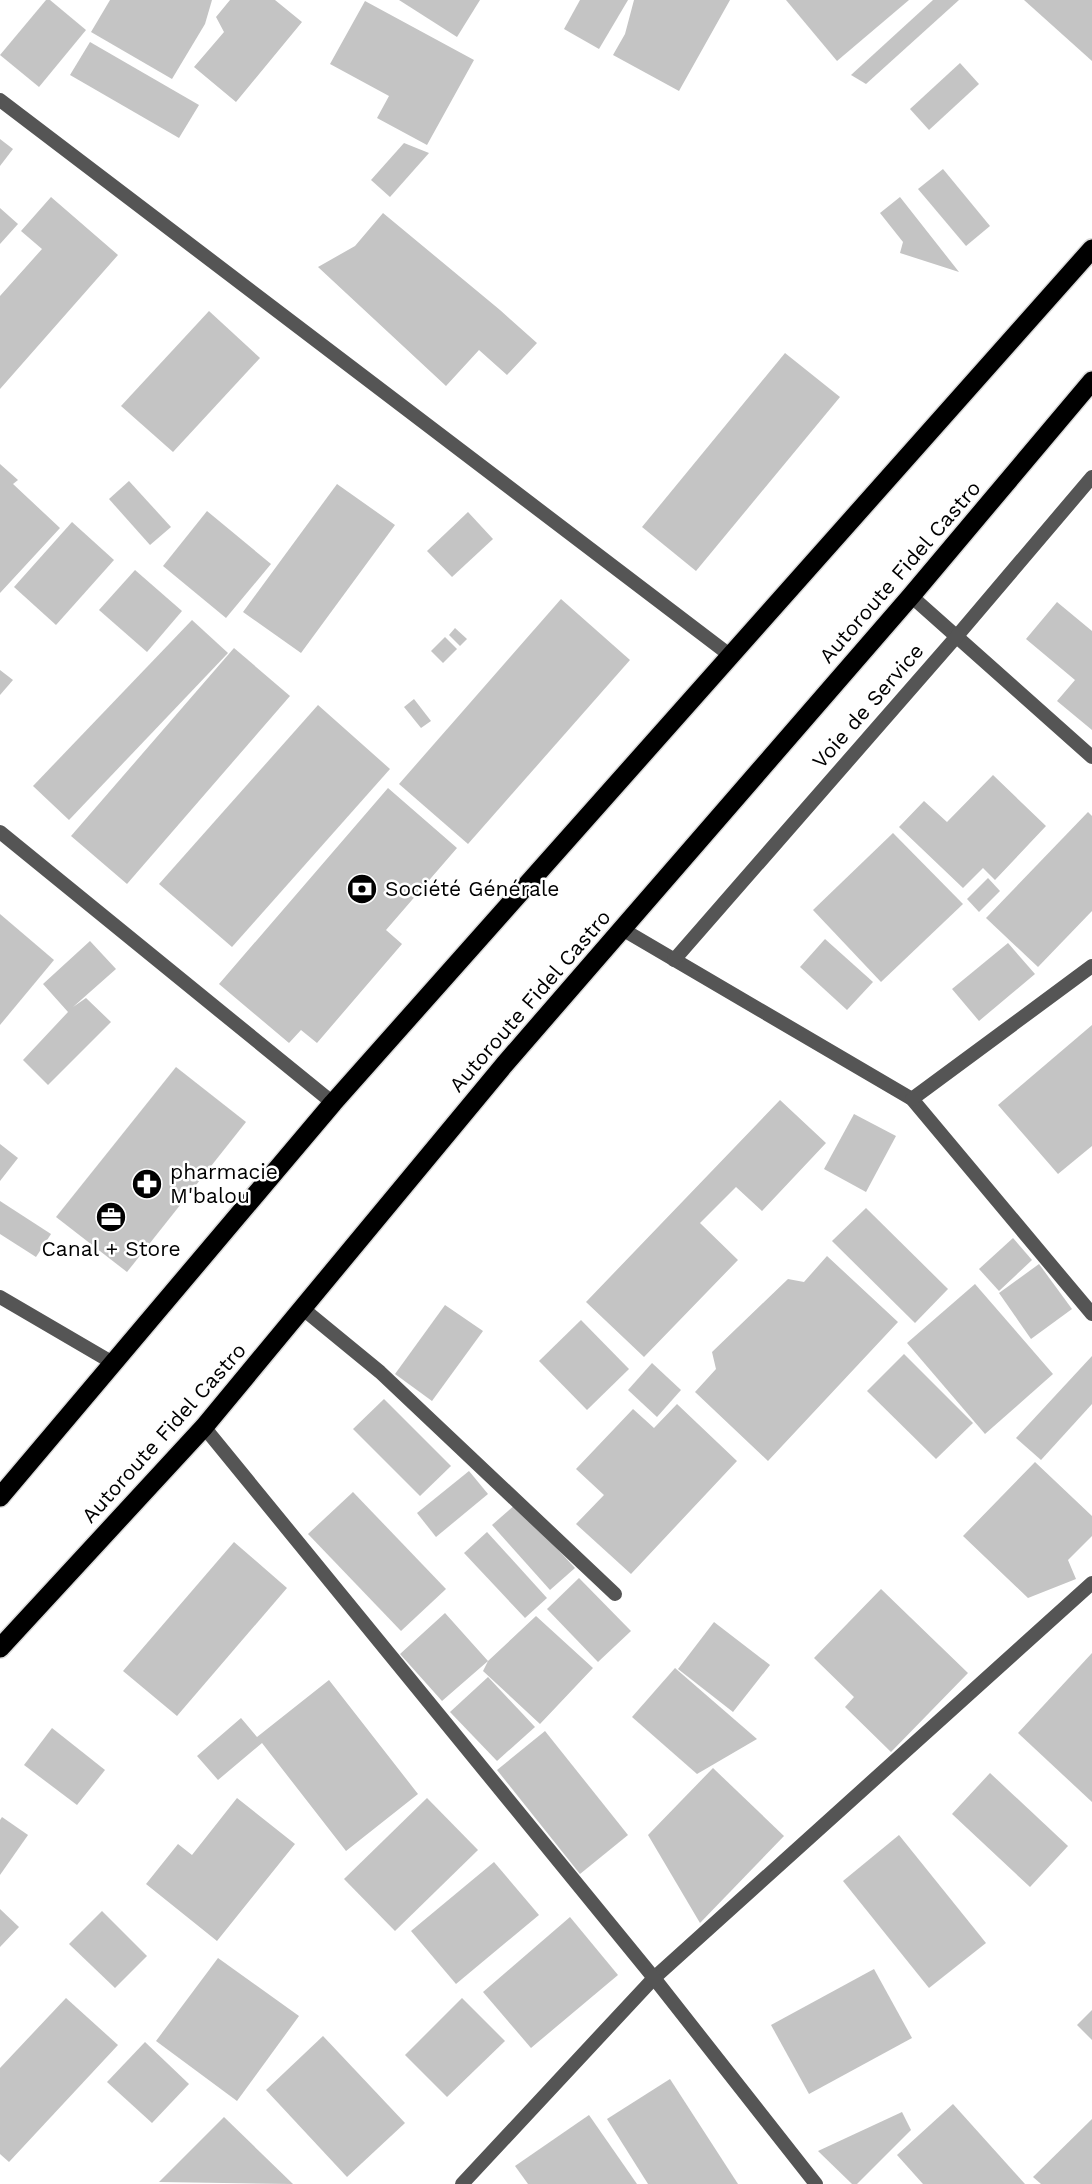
<svg xmlns="http://www.w3.org/2000/svg" width="1092" height="2184" viewBox="0 0 1092 2184" font-family="'Work Sans',sans-serif">
  <style>
    .building { fill: #c4c4c4 }
    .lines { fill: none; stroke-linecap: round; stroke-linejoin: round }
    .trunk-casing { stroke: #dbdbdb; stroke-width: 22 }
    .service { stroke: #555; stroke-width: 14 }
    .minor { stroke: #555; stroke-width: 14 }
    .trunk { stroke: #000; stroke-width: 19 }
    .labels { text-anchor: middle; stroke-width: 5; stroke-linejoin: round; paint-order: stroke }
    .street-label { font-size: 21px; fill: #000; stroke: #fff }
    .poi-label { font-size: 21px; fill: #000; stroke: #fff; text-anchor: start }
  </style>
  <rect width="100%" height="100%" fill="#fff"/>
  <g class="building">
    <polygon points="46,0 50,0 86,30 39,87 0,55"/>
    <polygon points="110,0 212,0 205,24 172,79 91,32"/>
    <polygon points="230,0 275,0 302,22 236,102 194,67 224,32 216,17"/>
    <polygon points="399,0 480,0 457,37"/>
    <polygon points="580,0 628,0 599,49 564,29"/>
    <polygon points="634,0 730,0 679,91 613,55 625,34"/>
    <polygon points="786,0 909,0 837,61"/>
    <polygon points="933,0 959,0 866,84 851,75"/>
    <polygon points="1024,0 1092,0 1092,61"/>
    <polygon points="365,1 474,60 427,145 377,118 389,96 330,64"/>
    <polygon points="90,42 199,105 179,138 70,75"/>
    <polygon points="960,63 979,84 929,130 910,109"/>
    <polygon points="0,139 13,149 0,166"/>
    <polygon points="404,143 429,153 390,197 371,180"/>
    <polygon points="943,169 990,226 966,246 918,189"/>
    <polygon points="51,197 118,255 0,389 0,296 42,249 21,231"/>
    <polygon points="900,197 959,272 900,253 903,242 880,213"/>
    <polygon points="0,208 18,224 0,244"/>
    <polygon points="383,213 500,310 537,343 507,375 479,350 446,386 318,267 355,246"/>
    <polygon points="209,311 260,358 173,452 121,406"/>
    <polygon points="785,353 840,397 696,571 642,527"/>
    <polygon points="0,464 18,480 13,484 60,528 0,593"/>
    <polygon points="129,481 171,527 150,545 109,499"/>
    <polygon points="337,484 395,525 301,653 243,612"/>
    <polygon points="207,511 271,564 226,618 163,566"/>
    <polygon points="468,512 493,539 452,577 427,551"/>
    <polygon points="72,522 114,560 56,625 14,587"/>
    <polygon points="135,570 182,611 147,652 99,610"/>
    <polygon points="561,599 630,660 468,844 399,784"/>
    <polygon points="1057,602 1092,631 1092,730 1057,701 1075,680 1026,639"/>
    <polygon points="192,620 228,653 69,820 33,786"/>
    <polygon points="455,628 467,639 460,646 449,635"/>
    <polygon points="445,637 457,649 443,663 431,651"/>
    <polygon points="234,648 290,696 127,884 71,836"/>
    <polygon points="0,670 13,680 0,695"/>
    <polygon points="414,699 431,721 421,728 404,707"/>
    <polygon points="318,705 390,769 232,947 159,884"/>
    <polygon points="993,775 1046,826 995,880 983,868 963,888 899,827 924,801 947,822"/>
    <polygon points="388,788 457,848 386,930 402,944 317,1043 301,1030 289,1043 219,984"/>
    <polygon points="1088,812 1092,816 1092,911 1038,967 986,918"/>
    <polygon points="893,833 963,904 881,982 813,910"/>
    <polygon points="988,878 1000,891 979,912 967,899"/>
    <polygon points="0,914 54,960 0,1025"/>
    <polygon points="825,939 873,982 847,1010 800,967"/>
    <polygon points="90,941 116,969 73,1007 86,998 111,1022 48,1085 23,1060 68,1012 43,984"/>
    <polygon points="1008,943 1035,974 979,1021 952,989"/>
    <polygon points="1092,1025 1092,1146 1058,1174 998,1105"/>
    <polygon points="176,1067 246,1122 127,1272 56,1217"/>
    <polygon points="780,1100 826,1143 762,1211 736,1187 700,1223 738,1260 644,1357 586,1302"/>
    <polygon points="854,1114 896,1136 866,1192 824,1169"/>
    <polygon points="0,1144 18,1158 0,1181"/>
    <polygon points="0,1201 51,1234 36,1257 0,1234"/>
    <polygon points="866,1208 948,1289 915,1323 832,1241"/>
    <polygon points="1013,1238 1032,1260 999,1291 979,1269"/>
    <polygon points="827,1256 898,1322 768,1461 695,1392 716,1369 712,1352 788,1279 804,1282"/>
    <polygon points="1039,1264 1072,1309 1031,1339 999,1293"/>
    <polygon points="975,1284 1053,1374 985,1434 907,1343"/>
    <polygon points="445,1305 483,1331 432,1401 395,1374"/>
    <polygon points="581,1320 629,1369 587,1410 539,1361"/>
    <polygon points="904,1354 973,1423 936,1459 867,1391"/>
    <polygon points="1092,1356 1092,1404 1041,1460 1016,1438"/>
    <polygon points="652,1363 681,1390 657,1417 628,1390"/>
    <polygon points="384,1399 451,1466 420,1496 353,1429"/>
    <polygon points="677,1404 737,1461 631,1574 576,1524 604,1495 576,1469 633,1409 654,1428"/>
    <polygon points="1035,1462 1092,1516 1092,1536 1068,1560 1076,1579 1028,1598 963,1536"/>
    <polygon points="469,1471 488,1494 436,1537 417,1513"/>
    <polygon points="353,1492 446,1589 401,1631 308,1534"/>
    <polygon points="516,1504 575,1568 550,1590 492,1525"/>
    <polygon points="487,1532 547,1598 525,1618 464,1553"/>
    <polygon points="234,1542 287,1588 177,1716 123,1671"/>
    <polygon points="579,1578 631,1631 598,1662 547,1609"/>
    <polygon points="881,1589 968,1673 891,1752 845,1707 854,1697 814,1658"/>
    <polygon points="445,1613 488,1661 536,1616 593,1668 540,1724 483,1671 488,1661 442,1701 400,1654"/>
    <polygon points="714,1622 770,1665 733,1712 678,1669"/>
    <polygon points="1092,1653 1092,1802 1018,1733"/>
    <polygon points="675,1668 757,1739 697,1774 632,1717"/>
    <polygon points="488,1677 535,1727 497,1761 450,1712"/>
    <polygon points="329,1680 418,1794 346,1851 262,1743 218,1780 197,1756 241,1718 257,1737"/>
    <polygon points="52,1728 105,1770 77,1805 24,1765"/>
    <polygon points="545,1731 628,1835 580,1874 497,1770"/>
    <polygon points="713,1768 784,1836 700,1923 648,1835"/>
    <polygon points="990,1773 1068,1846 1030,1887 952,1814"/>
    <polygon points="237,1798 295,1844 217,1941 146,1884 178,1844 192,1855"/>
    <polygon points="427,1798 478,1850 395,1931 344,1879"/>
    <polygon points="2,1817 28,1835 0,1875 0,1820"/>
    <polygon points="899,1835 986,1943 929,1988 843,1881"/>
    <polygon points="494,1862 539,1915 456,1984 411,1931"/>
    <polygon points="0,1909 19,1927 0,1947"/>
    <polygon points="102,1911 147,1956 115,1988 69,1944"/>
    <polygon points="570,1917 618,1975 531,2048 483,1992"/>
    <polygon points="218,1958 299,2016 237,2101 156,2041"/>
    <polygon points="874,1969 912,2038 809,2094 771,2025"/>
    <polygon points="66,1998 118,2045 9,2162 0,2154 0,2068"/>
    <polygon points="462,1998 505,2041 447,2097 405,2055"/>
    <polygon points="1092,2010 1092,2040 1077,2025"/>
    <polygon points="323,2036 405,2123 347,2177 266,2090"/>
    <polygon points="145,2042 189,2084 152,2123 107,2082"/>
    <polygon points="670,2079 738,2184 648,2184 607,2119"/>
    <polygon points="953,2104 1025,2184 923,2184 897,2155"/>
    <polygon points="902,2112 911,2130 857,2184 852,2184 818,2151"/>
    <polygon points="589,2115 637,2184 528,2184 515,2166"/>
    <polygon points="224,2117 293,2184 159,2182"/>
    <polygon points="1092,2119 1092,2184 1041,2184 1033,2177"/>
  </g>
  <g class="lines">
    <g class="trunk-casing">
      <g id="trunk">
        <polyline points="0,1497 333,1103 1092,249"/>
        <polyline points="0,1648 204,1427 504,1065 911,596 1092,381"/>
      </g>
    </g>
    <g class="service">
      <polyline points="0,1297 113,1363"/>
      <polyline points="462,2184 654,1978 1092,1583"/>
    </g>
    <g class="minor">
      <polyline points="0,100 731,656"/>
      <polyline points="911,596 1092,757"/>
      <polyline points="0,832 333,1103"/>
      <polyline points="622,929 912,1099 1092,1314"/>
      <polyline points="674,960 957,636 1092,477"/>
      <polyline points="912,1099 1092,966"/>
      <polyline points="302,1308 380,1372 615,1594"/>
      <polyline points="204,1427 654,1978 816,2184"/>
    </g>
    <use href="#trunk" class="trunk"/>
  </g>
  <defs>
    <g id="bank-disc" transform="scale(1.575)"><circle r="9.5" fill="#000" stroke="#fff"/><path d="M-6-4H6V4H-6ZM0-2.3a2.3 2.3 0 1 0 0 4.6a2.3 2.3 0 1 0 0-4.6Z" fill="#fff"/></g>
    <g id="pharmacy-disc" transform="scale(1.575)"><circle r="9.5" fill="#000" stroke="#fff"/><path d="M-2-6h4v4h4v4h-4v4h-4v-4h-4v-4h4Z" fill="#fff"/></g>
    <g id="office-disc" transform="scale(1.575)"><circle r="9.5" fill="#000" stroke="#fff"/><path d="M-6-3h4V-5.5h4V-3h4V5H-6ZM-1-4.5V-3h2v-1.5ZM-6 0V1H6V0Z" fill="#fff"/></g>
  </defs>
  <g fill-rule="evenodd">
    <use href="#bank-disc" x="362" y="889"/>
    <use href="#pharmacy-disc" x="147" y="1184"/>
    <use href="#office-disc" x="111" y="1217"/>
  </g>
  <g class="labels">
    <g class="street-label">
      <text transform="translate(900 572) rotate(-49)" y="7">Autoroute Fidel Castro</text>
      <text transform="translate(868 706) rotate(-49)" y="7">Voie de Service</text>
      <text transform="translate(530 1001) rotate(-49)" y="7">Autoroute Fidel Castro</text>
      <text transform="translate(164 1433) rotate(-48)" y="7">Autoroute Fidel Castro</text>
    </g>
    <g class="poi-label">
      <text x="385" y="896">Société Générale</text>
      <text x="170" y="1179">pharmacie<tspan x="170" dy="24">M'balou</tspan></text>
      <text x="111" y="1256" text-anchor="middle">Canal + Store</text>
    </g>
  </g>
</svg>
